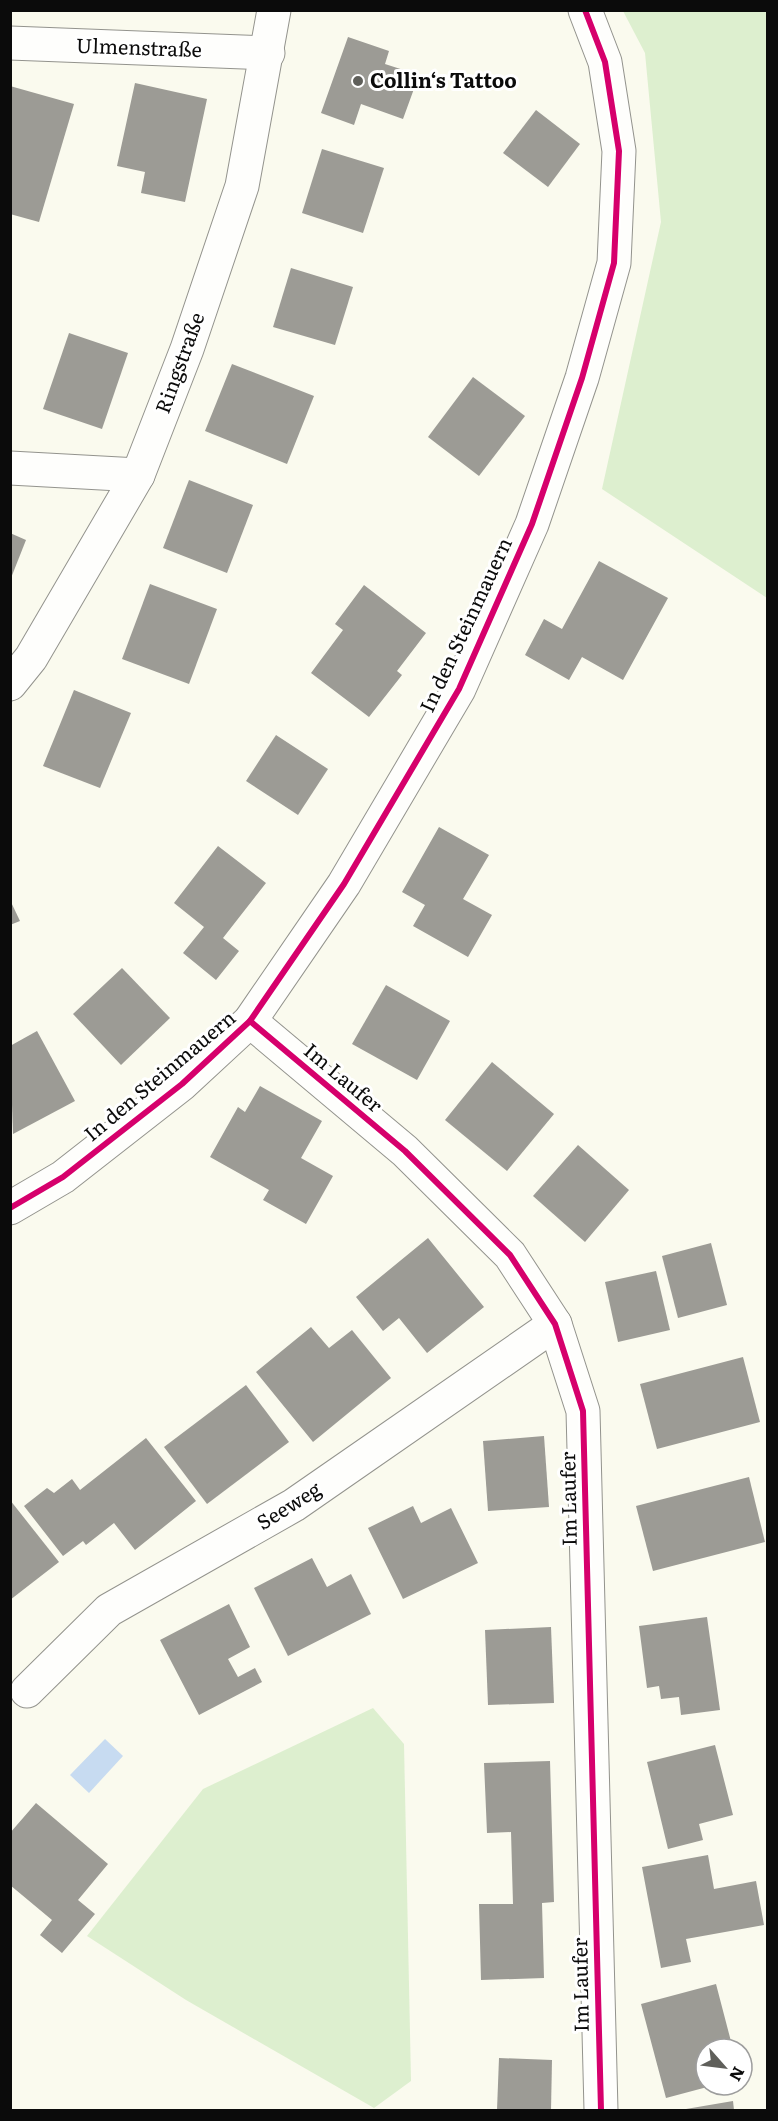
<svg xmlns="http://www.w3.org/2000/svg" width="778" height="2121" viewBox="0 0 778 2121" font-family="Literata,serif">
  <style>
    .green { fill: #ddefcf }
    .water { fill: #c7dbf1 }
    .building { fill: #9c9b95 }
    .lines { fill: none; stroke-linecap: round; stroke-linejoin: round }
    .street-casing { stroke: #93938d; stroke-width: 35 }
    .street { stroke: #fefefc; stroke-width: 33 }
    .cycleway-casing { stroke: #fff; stroke-width: 10 }
    .cycleway { stroke: #d6006c; stroke-width: 6 }
    .poi-dot { fill: #5f5f5a; stroke: #fff; stroke-width: 2 }
    .labels { text-anchor: middle; stroke-width: 6; stroke-linejoin: round; paint-order: stroke }
    .street-label { font-size: 20px; fill: #0b0b0b; stroke: #fff }
    .poi-label { font-size: 20px; font-weight: bold; fill: #0b0b0b; stroke: #fff; text-anchor: start }
  </style>
  <rect width="100%" height="100%" fill="#fafaee"/>
  <g class="green">
    <polygon points="623,11 767,11 767,598 602,489 661,222 645,53"/>
    <polygon points="373,1708 404,1744 411,2081 374,2108 186,2000 87,1936 203,1789"/>
  </g>
  <polygon class="water" points="105,1739 123,1756 89,1793 70,1775"/>
  <g class="building">
    <polygon points="348,37 389,51 385,64 419,75 403,119 361,104 354,125 321,113"/>
    <polygon points="135,83 207,99 185,202 141,193 145,172 117,166"/>
    <polygon points="10,86 74,104 39,222 10,214"/>
    <polygon points="536,110 580,144 548,187 503,153"/>
    <polygon points="322,149 384,168 363,233 302,213"/>
    <polygon points="291,268 353,287 335,345 273,327"/>
    <polygon points="69,333 128,353 102,429 43,409"/>
    <polygon points="232,364 314,396 287,464 205,431"/>
    <polygon points="473,377 525,416 479,476 428,437"/>
    <polygon points="189,480 253,505 227,573 163,548"/>
    <polygon points="10,533 26,540 11,578 10,578"/>
    <polygon points="599,561 668,598 623,680 582,657 569,680 525,655 544,619 562,629"/>
    <polygon points="150,584 217,609 189,684 122,659"/>
    <polygon points="364,585 426,633 397,671 402,675 369,717 311,673 343,630 335,624"/>
    <polygon points="74,690 131,713 100,788 43,766"/>
    <polygon points="276,735 328,769 298,815 246,781"/>
    <polygon points="439,827 489,855 463,899 492,915 468,957 413,926 425,905 402,892"/>
    <polygon points="218,846 266,883 223,938 239,951 216,980 183,953 204,927 174,903"/>
    <polygon points="10,900 20,921 10,925"/>
    <polygon points="122,968 170,1018 121,1065 73,1014"/>
    <polygon points="386,985 450,1021 417,1080 352,1044"/>
    <polygon points="37,1031 75,1101 13,1134 10,1046"/>
    <polygon points="492,1062 554,1114 507,1171 445,1120"/>
    <polygon points="260,1086 322,1121 301,1158 333,1176 306,1224 263,1200 269,1190 210,1157 238,1107 245,1112"/>
    <polygon points="578,1145 629,1190 585,1242 533,1196"/>
    <polygon points="428,1238 484,1307 427,1353 399,1318 383,1331 356,1297"/>
    <polygon points="711,1243 727,1305 678,1318 662,1256"/>
    <polygon points="656,1271 670,1330 618,1342 605,1282"/>
    <polygon points="311,1327 329,1348 352,1330 391,1378 313,1442 256,1372"/>
    <polygon points="743,1357 760,1422 657,1449 640,1384"/>
    <polygon points="246,1385 289,1442 207,1504 164,1447"/>
    <polygon points="544,1436 549,1507 488,1511 483,1441"/>
    <polygon points="146,1438 196,1501 135,1550 114,1523 86,1545 83,1541 63,1556 24,1506 47,1488 54,1493 72,1479 80,1490"/>
    <polygon points="749,1477 765,1542 653,1571 636,1506"/>
    <polygon points="10,1500 59,1562 10,1600"/>
    <polygon points="413,1506 421,1523 451,1508 478,1563 403,1599 368,1528"/>
    <polygon points="312,1558 327,1587 351,1574 371,1614 288,1656 254,1588"/>
    <polygon points="229,1604 250,1647 228,1659 238,1677 255,1668 262,1682 199,1715 160,1640"/>
    <polygon points="707,1617 720,1710 681,1715 679,1697 661,1699 659,1686 647,1688 639,1626"/>
    <polygon points="551,1627 554,1703 488,1705 485,1630"/>
    <polygon points="715,1745 733,1815 699,1824 703,1840 668,1849 647,1762"/>
    <polygon points="550,1761 554,1902 542,1903 544,1978 481,1980 479,1904 513,1904 511,1832 487,1833 484,1763"/>
    <polygon points="36,1803 108,1864 78,1900 95,1914 62,1953 40,1935 52,1920 10,1885 10,1833"/>
    <polygon points="708,1855 714,1889 756,1881 764,1925 686,1939 691,1962 661,1968 642,1867"/>
    <polygon points="716,1984 733,2049 706,2049 706,2064 702,2065 706,2085 711,2086 666,2098 641,2004"/>
    <polygon points="499,2058 552,2060 551,2110 497,2110"/>
    <polygon points="733,2101 734,2110 686,2110 686,2109"/>
  </g>
  <g class="lines">
    <g class="street-casing">
      <g id="street">
        <polyline points="10,43 268,53"/>
        <polyline points="10,468 138,475"/>
        <polyline points="10,684 31,658 138,475 187,349 242,186 274,10"/>
        <polyline points="250,1021 405,1151 510,1255 555,1324 583,1411 601,2110"/>
        <polyline points="10,1208 63,1177 182,1084 250,1021 344,884 459,689 532,524 582,378 614,263 619,151 605,62 585,10"/>
        <polyline points="27,1691 109,1610 294,1505 555,1324"/>
      </g>
    </g>
    <use href="#street" class="street"/>
    <g class="cycleway-casing">
      <g id="cycleway">
        <polyline points="250,1021 405,1151 510,1255 555,1324 583,1411 601,2110"/>
        <polyline points="10,1208 63,1177 182,1084 250,1021 344,884 459,689 532,524 582,378 614,263 619,151 605,62 585,10"/>
      </g>
    </g>
    <use href="#cycleway" class="cycleway"/>
  </g>
  <circle class="poi-dot" cx="358" cy="81" r="6"/>
  <g class="labels">
    <g class="street-label">
      <text transform="translate(139 48) rotate(2)" y="7">Ulmenstraße</text>
      <text transform="translate(180 363) rotate(-70)" y="7">Ringstraße</text>
      <text transform="translate(466 625) rotate(-65)" y="7">In den Steinmauern</text>
      <text transform="translate(160 1076) rotate(-40)" y="7">In den Steinmauern</text>
      <text transform="translate(343 1078) rotate(40)" y="7">Im Laufer</text>
      <text transform="translate(569 1499) rotate(-91)" y="7">Im Laufer</text>
      <text transform="translate(289 1506) rotate(-32)" y="7">Seeweg</text>
      <text transform="translate(581 1985) rotate(-91)" y="7">Im Laufer</text>
    </g>
    <g class="poi-label">
      <text x="370" y="88">Collin‘s Tattoo</text>
    </g>
  </g>
  <rect width="778" height="2121" fill="none" stroke="#0b0b0b" stroke-width="24"/>
  <g transform="translate(724 2067) rotate(118)"><circle r="28" fill="#ffffff" stroke="#9d9d9d" stroke-width="1.5"/>
  <path d="M0-4.5L10 22L0 15L-10 22Z" fill="#5f5f5a"/>
  <text y="-9" font-size="16" font-weight="bold" text-anchor="middle" fill="#0b0b0b">N</text>
  </g>
</svg>
